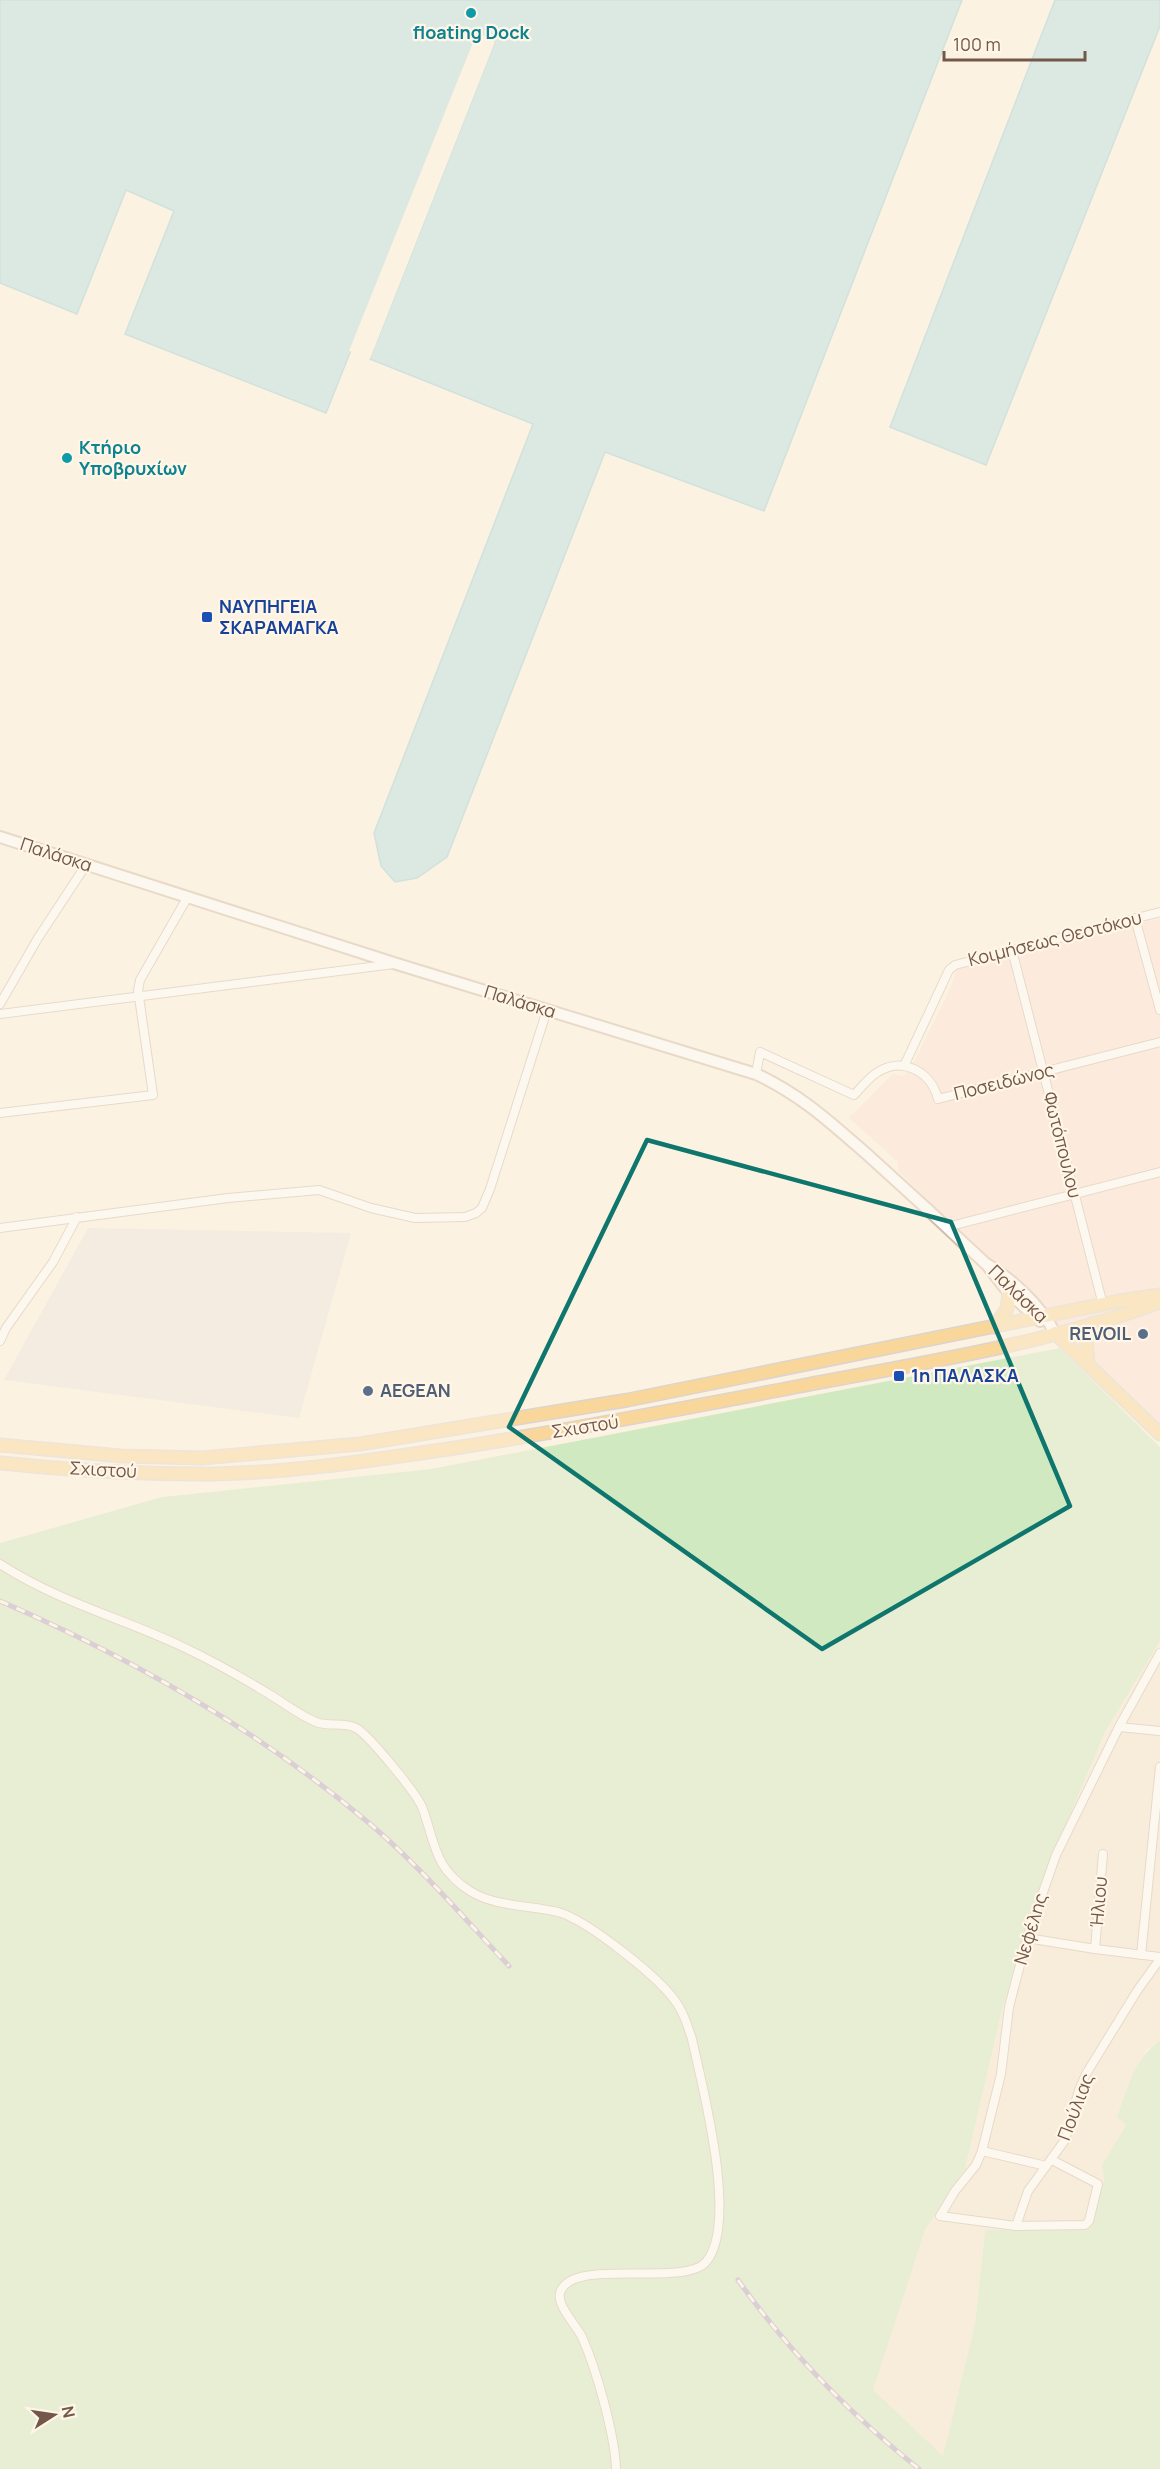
<svg xmlns="http://www.w3.org/2000/svg" width="1160" height="2469" viewBox="0 0 1160 2469" font-family="Manrope,sans-serif">
  <style>
    .residential { fill: #f3e4d1 }
    .commercial { fill: #fce2d6 }
    .industrial { fill: #ebe4dd }
    .green { fill: #d1e9c1 }
    .water { fill: #b7dee4; stroke: #9ecdd6; stroke-width: 1.5 }
    .pier { fill: #fcf2e2 }
    .lines { fill: none; stroke-linecap: round; stroke-linejoin: round }
    .street-casing { stroke: #cfbcac; stroke-width: 10 }
    .secondary-casing { stroke: #d1bba9; stroke-width: 14 }
    .primary-casing { stroke: #dbd4d0; stroke-width: 15 }
    .street { stroke: #fff; stroke-width: 8 }
    .secondary { stroke: #fff; stroke-width: 10 }
    .primary { stroke: #f9d79b; stroke-width: 12 }
    .rail-casing { stroke: #b4a2c4; stroke-width: 5 }
    .rail { stroke: #fff6e8; stroke-width: 3; stroke-dasharray: 9; stroke-linecap: butt }
    .marked { fill: none; stroke: #0f766e; stroke-width: 4.5; stroke-linejoin: round }
    .culture-dot { fill: #0f9aa8; stroke: #fff6e8; stroke-width: 2 }
    .transit-dot { fill: #1a4fb4; stroke: #fff6e8; stroke-width: 2 }
    .service-dot { fill: #5c6f8a; stroke: #fff6e8; stroke-width: 2 }
    .labels { text-anchor: middle; stroke-width: 4.5; stroke-linejoin: round; paint-order: stroke }
    .culture-label { font-size: 18px; font-weight: bold; fill: #0d838f; stroke: #fff6e8 }
    .transit-label { font-size: 18px; font-weight: bold; fill: #164399; stroke: #fff6e8; text-anchor: start }
    .street-label { font-size: 18px; fill: #735849; stroke: #fff6e8 }
    .service-label { font-size: 18px; font-weight: bold; fill: #4e5e75; stroke: #fff6e8; text-anchor: end }
  </style>
  <rect width="100%" height="100%" fill="#fcf2e2"/>
  <polygon class="residential" points="1160,1641 1160,2041 1146,2050 1130,2080 1117,2116 1126,2125 1102,2165 1104,2180 1089,2230 985,2230 975,2324 943,2457 872,2390 925,2230 965,2169 1002,2010 1042,1882 1105,1732"/>
  <polygon class="commercial" points="1160,918 1160,1426 898,1171 898,1162 849,1118 892,1074 904,1076 915,1060 951,987 956,970"/>
  <polygon class="industrial" points="88,1228 351,1233 299,1418 4,1380"/>
  <path class="green" d="M1060,1348l100,99v194l-55,91 -63,150 -40,128 -37,159 -40,61 -52,160 70,66 32,-132 10,-94 104,-1 15,-49 -2,-15 24,-40 -9,-8c10,-28 17,-59 43,-76v428h-1160v-926l162,-46 269,-28z"/>
  <g class="water">
    <polygon points="0,0 962,0 764,511 605,452 447,857 417,878 395,882 381,866 374,833 533,424 370,359 495,42 477,33 326,413 125,334 174,211 126,190 77,314 0,283"/>
    <polygon points="1055,0 1160,0 1160,26 986,465 890,427"/>
  </g>
  <polygon class="pier" points="477,32 495,42 370,359 368,358 491,43 479,36 352,352 349,351"/>
  <g class="lines">
    <g class="street-casing">
      <g id="street">
        <polyline points="1135,918 1160,1010"/>
        <polyline points="1012,950 1103,1305"/>
        <polyline points="0,1004 38,938 86,865"/>
        <polyline points="0,1014 394,964"/>
        <polyline points="904,1066 949,970 955,965 1160,912"/>
        <path d="M756,1074l4,-22 94,43c8,-8 15,-18 24,-23 25,-16 53,0 60,27l222,-57"/>
        <polyline points="0,1113 153,1095 138,990 140,980 187,898"/>
        <polyline points="947,1227 1160,1172"/>
        <polyline points="0,1228 228,1198 319,1190 371,1208 415,1218 465,1217 476,1213 482,1208 490,1189 547,1010"/>
        <polyline points="0,1341 6,1328 53,1262 77,1217"/>
        <path d="M0,1564c59,38 119,53 181,82 30,14 60,31 88,48 15,9 30,21 47,28 12,5 28,0 40,6 13,7 60,65 66,79 14,37 11,60 48,84 25,16 60,14 88,21 29,8 104,67 120,93 7,11 10,22 14,34 10,47 47,184 14,223 -23,26 -136,-6 -146,31 -3,13 16,32 22,44 14,31 33,98 34,132"/>
        <polyline points="1119,1727 1160,1731"/>
        <polyline points="1027,1938 1095,1949 1160,1957"/>
        <polyline points="1095,1949 1103,1854"/>
        <polyline points="1141,1955 1160,1767"/>
        <polyline points="982,2151 1046,2166"/>
        <polyline points="1052,2160 1098,2184 1089,2221 1085,2225 1016,2226 940,2216 955,2191 976,2165 982,2151 1001,2074 1009,2007 1027,1938 1056,1855 1119,1727 1160,1653"/>
        <polyline points="1016,2226 1028,2191 1065,2140 1079,2090 1086,2074 1137,1991 1160,1959"/>
      </g>
    </g>
    <g class="secondary-casing">
      <g id="secondary">
        <path d="M0,837l397,127 359,110c47,22 76,50 114,83 39,35 77,70 115,106 27,16 55,42 70,70"/>
        <polyline points="987,1265 1009,1293 1040,1321"/>
      </g>
    </g>
    <g class="primary-casing">
      <g id="primary">
        <polyline points="994,1327 1007,1309 1009,1293"/>
        <polyline points="1055,1333 1160,1434"/>
        <polyline points="1088,1364 1086,1339 1093,1323"/>
        <polyline points="0,1445 121,1456 202,1458 360,1444 628,1400 1119,1301 1160,1295"/>
        <path d="M0,1463c66,7 134,11 201,11 82,0 166,-13 247,-25 111,-17 222,-38 332,-59 127,-25 258,-43 380,-88"/>
      </g>
    </g>
    <use href="#street" class="street"/>
    <use href="#secondary" class="secondary"/>
    <use href="#primary" class="primary"/>
    <g class="rail-casing">
      <g id="rail">
        <path d="M0,1601c127,55 251,125 358,213 56,45 102,100 151,152"/>
        <path d="M738,2280c51,72 112,134 181,189"/>
      </g>
    </g>
    <use href="#rail" class="rail"/>
  </g>
  <path d="M0 0H1160V2469H0ZM647,1140l304,82 119,284 -248,143 -313,-222z" fill="#fcf2e2" fill-opacity=".55" fill-rule="evenodd"/>
  <path class="marked" d="M647,1140l304,82 119,284 -248,143 -313,-222z"/>
  <g class="culture-dot">
    <circle cx="471" cy="13" r="6"/>
    <circle cx="67" cy="458" r="6"/>
  </g>
  <g class="transit-dot">
    <rect x="201" y="611" width="12" height="12" rx="3"/>
    <rect x="893" y="1370" width="12" height="12" rx="3"/>
  </g>
  <g class="service-dot">
    <circle cx="1143" cy="1334" r="6"/>
    <circle cx="368" cy="1391" r="6"/>
  </g>
  <g class="labels">
    <g class="culture-label">
      <text x="471" y="39">floating Dock</text>
      <text x="79" y="454" text-anchor="start">Κτήριο<tspan x="79" dy="21">Υποβρυχίων</tspan></text>
    </g>
    <g class="transit-label">
      <text x="219" y="613">ΝΑΥΠΗΓΕΙΑ<tspan x="219" dy="21">ΣΚΑΡΑΜΑΓΚΑ</tspan></text>
      <text x="911" y="1382">1η ΠΑΛΑΣΚΑ</text>
    </g>
    <g class="street-label">
      <text transform="translate(56 855) rotate(18)" y="6">Παλάσκα</text>
      <text transform="translate(1055 939) rotate(-14)" y="6">Κοιμήσεως Θεοτόκου</text>
      <text transform="translate(520 1002) rotate(17)" y="6">Παλάσκα</text>
      <text transform="translate(1004 1082) rotate(-14)" y="6">Ποσειδώνος</text>
      <text transform="translate(1062 1145) rotate(76)" y="6">Φωτόπουλου</text>
      <text transform="translate(1018 1294) rotate(44)" y="6">Παλάσκα</text>
      <text transform="translate(585 1427) rotate(-9)" y="6">Σχιστού</text>
      <text transform="translate(103 1470) rotate(3)" y="6">Σχιστού</text>
      <text transform="translate(1099 1902) rotate(-85)" y="6">Ήλιου</text>
      <text transform="translate(1031 1929) rotate(-73)" y="6">Νεφέλης</text>
      <text transform="translate(1076 2107) rotate(-69)" y="6">Πούλιας</text>
    </g>
    <g class="service-label">
      <text x="1131" y="1340">REVOIL</text>
      <text x="380" y="1397" text-anchor="start">AEGEAN</text>
    </g>
  </g>
  <g transform="translate(54 2415) rotate(78)" stroke="#fff6e8" stroke-width="4.5" paint-order="stroke">
  <path d="M0-4.5L10 22L0 15L-10 22Z" fill="#735849"/>
  <text y="-9" font-size="16" font-weight="bold" text-anchor="middle" fill="#735849">N</text>
  </g>
  <path d="M944 51v9h141v-9" fill="none" stroke="#735849" stroke-width="3"/>
  <text x="953" y="51" font-size="18" fill="#735849" stroke="#fff6e8" stroke-width="4.5" paint-order="stroke">100 m</text>
</svg>
